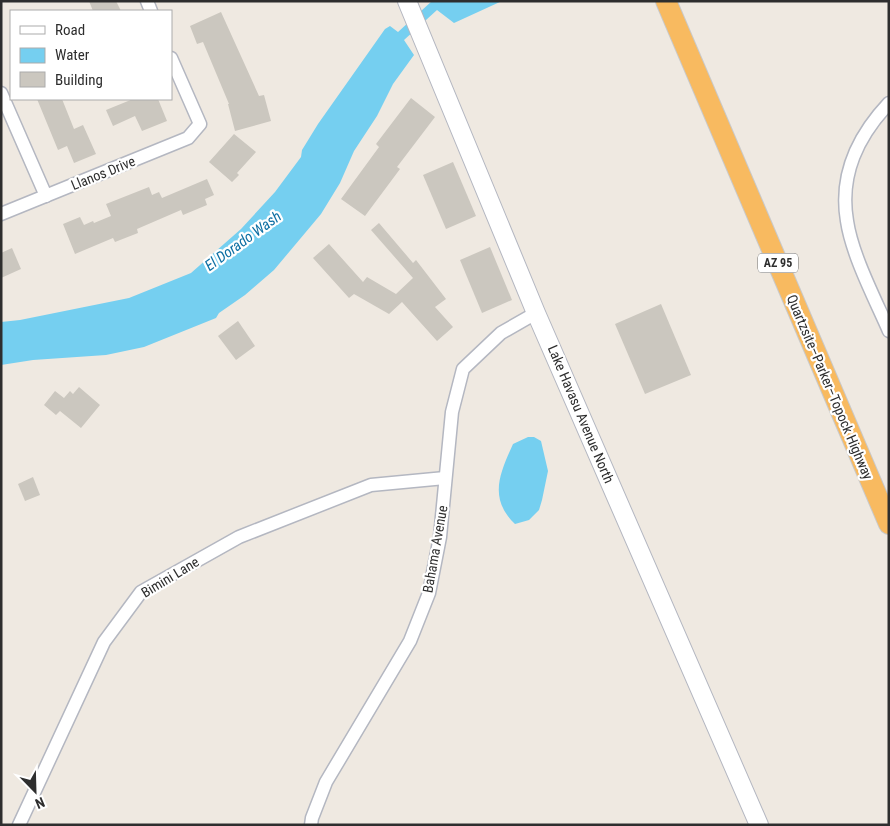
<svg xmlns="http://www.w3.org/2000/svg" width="890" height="826" viewBox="0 0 890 826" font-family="'Roboto Condensed',sans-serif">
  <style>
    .water { fill: #75cff0 }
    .building { fill: #cbc7bf }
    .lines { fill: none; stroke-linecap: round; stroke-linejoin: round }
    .minor-casing { stroke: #b4b7c1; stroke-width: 15 }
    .secondary-casing { stroke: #b4b7c1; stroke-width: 20 }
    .trunk-casing { stroke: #c9c9c9; stroke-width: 22 }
    .minor { stroke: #fff; stroke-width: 12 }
    .secondary { stroke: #fff; stroke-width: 18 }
    .trunk { stroke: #f8ba60; stroke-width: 20 }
    .labels { text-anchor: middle; stroke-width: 4.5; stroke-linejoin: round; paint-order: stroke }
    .shield { fill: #fff; stroke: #6d6d6d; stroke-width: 1 }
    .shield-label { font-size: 12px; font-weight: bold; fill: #2e2e2e }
    .street-label { font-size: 14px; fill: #2e2e2e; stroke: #fff }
    .water-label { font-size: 15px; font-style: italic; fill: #0d6fa3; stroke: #fff }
  </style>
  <rect width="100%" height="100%" fill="#efe9e1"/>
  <g class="water">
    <polygon points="432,1 502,1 454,23 437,10 404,40 414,55 393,84 377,116 354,151 340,183 321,214 274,270 245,295 219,313 216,318 144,347 106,355 33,360 1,365 1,322 20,320 129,298 191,273 241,229 275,192 301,157 302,150 318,124 385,29 390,26 398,32"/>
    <path d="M528,437h6l7,4 7,30 -6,29 -3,10 -10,10 -14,4c-27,-26 -15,-51 -2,-80z"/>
  </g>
  <g class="building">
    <polygon points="89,1 116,1 121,11 93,11"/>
    <polygon points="221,12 259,96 264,95 271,121 235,131 228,104 229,104 203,42 197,44 190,26"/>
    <polygon points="411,98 435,117 397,167 400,169 365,216 341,199 379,147 376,144"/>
    <polygon points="37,99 62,99 74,129 83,125 96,154 74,163 67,146 58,150"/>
    <polygon points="133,99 158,99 167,121 142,131 135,116 113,126 106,110"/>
    <polygon points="234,134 256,152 237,173 239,175 232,182 209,162"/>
    <polygon points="453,162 476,216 446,229 423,175"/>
    <polygon points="207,179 214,195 205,199 207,205 183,215 181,210 137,229 138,233 115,242 113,238 75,254 63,224 80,217 84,225 93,221 94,223 111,216 106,204 149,187 152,195 159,192 162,198"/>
    <polygon points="379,223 413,263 416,260 446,299 435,307 453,327 437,341 402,302 389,314 354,294 349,298 313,258 329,244 363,282 367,277 396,294 413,278 371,230"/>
    <polygon points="490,247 512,300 482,313 460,260"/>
    <polygon points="12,248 21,269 1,278 1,253"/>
    <polygon points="661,304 691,375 645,394 615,324"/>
    <polygon points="238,321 255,346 236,360 218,336"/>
    <polygon points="79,387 100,405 81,428 60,411 56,415 44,405 55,391 64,398 70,391 73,394"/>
    <polygon points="33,477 40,495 25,501 18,484"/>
  </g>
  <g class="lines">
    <g class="minor-casing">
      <g id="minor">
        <polyline points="147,1 151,11"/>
        <polyline points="1,93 46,196"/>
        <path d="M889,103c-31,33 -50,71 -42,118 5,34 28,78 42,110"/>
        <polyline points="1,214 188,138 200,124 171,58"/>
        <polyline points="19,825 104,642 141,592 239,537 371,485 445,478"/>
        <polyline points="311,825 312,818 326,782 410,641 429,593 440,537 452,412 463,369 501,333 536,313"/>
      </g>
    </g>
    <g class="secondary-casing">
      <polyline id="secondary" points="407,1 536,313 759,825"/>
    </g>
    <g class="trunk-casing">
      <polyline id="trunk" points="666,1 889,524"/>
    </g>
    <use href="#minor" class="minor"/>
    <use href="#secondary" class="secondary"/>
    <use href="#trunk" class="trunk"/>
  </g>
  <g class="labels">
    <rect class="shield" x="758" y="253.5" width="40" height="19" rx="4"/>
    <g class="shield-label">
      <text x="778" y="267">AZ 95</text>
    </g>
    <g class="street-label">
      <text transform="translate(103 173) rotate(-22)" y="5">Llanos Drive</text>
      <text transform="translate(830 387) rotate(67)" y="5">Quartzsite–Parker–Topock Highway</text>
      <text transform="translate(581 414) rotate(67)" y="5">Lake Havasu Avenue North</text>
      <text transform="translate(435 549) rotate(-80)" y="5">Bahama Avenue</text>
      <text transform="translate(170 577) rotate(-31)" y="5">Bimini Lane</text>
    </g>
    <g class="water-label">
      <text transform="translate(243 241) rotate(-36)" y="5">El Dorado Wash</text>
    </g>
  </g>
  <rect width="890" height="826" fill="none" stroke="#2e2e2e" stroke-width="5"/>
  <rect x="10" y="10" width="162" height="90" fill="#ffffff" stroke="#ababab"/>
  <rect x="20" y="26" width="25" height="8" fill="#ffffff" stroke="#ababab"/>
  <text x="55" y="35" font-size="15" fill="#2e2e2e">Road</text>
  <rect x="20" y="48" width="25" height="15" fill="#75cff0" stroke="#ababab"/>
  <text x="55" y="60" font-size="15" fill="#2e2e2e">Water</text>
  <rect x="20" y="72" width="25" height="15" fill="#cbc7bf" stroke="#ababab"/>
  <text x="55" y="85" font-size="15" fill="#2e2e2e">Building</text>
  <g transform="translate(35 791) rotate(157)" stroke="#ffffff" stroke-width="4" paint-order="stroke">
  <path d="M0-4L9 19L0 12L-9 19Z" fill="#2e2e2e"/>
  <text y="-8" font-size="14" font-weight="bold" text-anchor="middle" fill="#2e2e2e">N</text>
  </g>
</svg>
